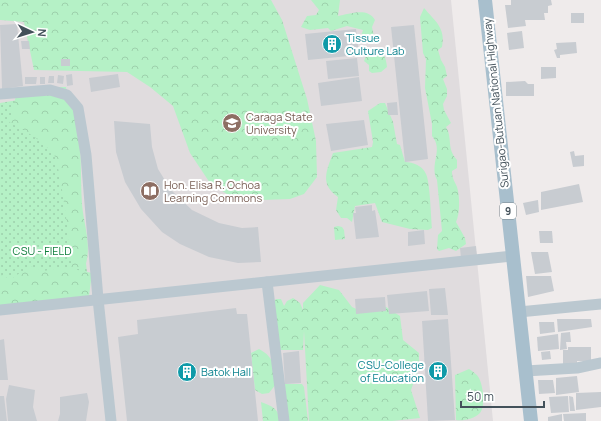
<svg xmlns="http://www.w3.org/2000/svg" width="601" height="421" viewBox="0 0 601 421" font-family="Manrope,sans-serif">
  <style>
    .education { fill: #e0dcde }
    .grass { fill: url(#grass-dots) }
    .forest { fill: url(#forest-crowns) }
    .building { fill: #c8ccd1 }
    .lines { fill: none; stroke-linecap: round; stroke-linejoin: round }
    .minor { stroke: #bbc8d0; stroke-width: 11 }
    .major { stroke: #a8bfcd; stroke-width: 14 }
    .labels { text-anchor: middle; stroke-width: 4; stroke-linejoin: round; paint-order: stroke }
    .shield { fill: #fff; stroke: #7b858c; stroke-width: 1 }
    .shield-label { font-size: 10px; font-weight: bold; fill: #43515a }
    .culture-label { font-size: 11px; fill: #0d838f; stroke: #fff; text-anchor: start }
    .street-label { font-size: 11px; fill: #43515a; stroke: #fff }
    .education-label { font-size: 11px; fill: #785e54; stroke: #fff; text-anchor: start }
    .park-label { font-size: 11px; fill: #107f3d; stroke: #fff }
  </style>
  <defs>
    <pattern id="grass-dots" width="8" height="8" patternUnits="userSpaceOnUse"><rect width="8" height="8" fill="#b5f1c6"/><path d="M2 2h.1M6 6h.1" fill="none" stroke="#9dd0ac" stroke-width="1.8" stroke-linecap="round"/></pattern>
    <pattern id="forest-crowns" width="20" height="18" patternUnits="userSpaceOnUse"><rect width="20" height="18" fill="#b5f1c6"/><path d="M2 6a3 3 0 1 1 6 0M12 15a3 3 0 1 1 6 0" fill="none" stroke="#9dd0ac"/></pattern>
  </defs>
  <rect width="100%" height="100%" fill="#efebeb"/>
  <polygon class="education" points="0,0 451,0 493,421 0,421"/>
  <polygon class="grass" points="24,99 69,112 89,290 0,300 0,103"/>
  <g class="forest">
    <polygon points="0,0 271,0 282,20 307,99 316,141 317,177 304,194 290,199 262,200 233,198 210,183 190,153 173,106 150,87 127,72 34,70 24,22 0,20"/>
    <path d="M311,0h29l-2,16c11,-2 30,-9 37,4l-3,7 2,10 -5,5 -5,-2 -3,-4 2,-6 -16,-4 -16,5 -3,-3 -18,2 -9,-3 6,-11 9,-1 3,-5z"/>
    <path d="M424,8c11,13 22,20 18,39l-4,3 3,10 4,7 2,9 -4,3 4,10v7l-4,8 1,6 7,13 -5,4c7,12 0,21 11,33v8l-5,3c0,7 2,9 5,16 3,9 3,27 -1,35l9,16 1,6 -10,7 -7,-3 -10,3 -2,-2 1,-14 4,-4 -5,-51c-8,-16 7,-30 -5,-44v-12l-7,-36 1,-29 -3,-6 -3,-36z"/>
    <path d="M372,49c11,2 14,7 15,18l-6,5 -9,1 -3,-2v-6l-5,-4 4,-10z"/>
    <path d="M29,87h37c1,10 6,17 8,26 9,30 6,61 8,91 2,24 11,42 2,66l-13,-3c1,-12 -11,-104 -17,-112 -11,-15 -29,-24 -45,-33l7,-26z"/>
    <path d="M380,103h5l8,19 4,22 3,1 5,17c8,0 18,4 21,12 4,7 5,43 6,54l-4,2 -18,-1 -28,-7 -7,-19 -20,3 -3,16 -5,-4h-6l-5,-8 2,-13c-19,-13 -11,-27 -5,-44l39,-6 1,-5 -5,-31z"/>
    <polygon points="338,226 342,227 344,230 345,239 335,240 334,227"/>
    <polygon points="30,266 44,271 64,267 92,273 89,296 0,306 0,275 11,279"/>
    <polygon points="320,285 339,290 352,307 365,313 386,307 400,316 403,340 419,353 419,368 411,390 420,418 392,421 309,421 304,331 303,350 279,350 273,303 276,299 281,299 284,306 287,301 293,298 300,303 303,310 303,303"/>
    <path d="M259,349c17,9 14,18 17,35l-7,9 -7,1 -7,-4 -4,-37z"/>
    <path d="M469,369c4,3 8,5 10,9 4,8 7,28 1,35 -6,6 -16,8 -24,7l-1,-45z"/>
    <polygon points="283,384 302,384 304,387 308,421 285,421"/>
    <path d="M261,402c11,4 18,7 19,19h-17z"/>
  </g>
  <g class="building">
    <polygon points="511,0 551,0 552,5 548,6 548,13 544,13 545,20 525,20 526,26 508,28 505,5 511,5"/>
    <rect x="571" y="13" width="13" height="10"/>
    <polygon points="17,24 23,86 2,89 0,25"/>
    <polygon points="414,25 428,159 405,162 391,27"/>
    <polygon points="356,29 359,55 308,60 305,34"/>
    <polygon points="522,31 524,48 509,50 507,33"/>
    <polygon points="21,41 29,41 30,49 22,49"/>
    <polygon points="576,42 577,53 560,55 560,58 557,58 554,50 557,49 556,43"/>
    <polygon points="357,58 359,76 328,79 326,61"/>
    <rect x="61" y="59" width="9" height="7"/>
    <polygon points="541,67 556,67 556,78 541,79"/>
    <polygon points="72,74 73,85 67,86 66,75"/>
    <polygon points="118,74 120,87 91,92 89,78"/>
    <polygon points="58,75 64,76 63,84 57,83"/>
    <polygon points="49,76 54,76 54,83 48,83"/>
    <polygon points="25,77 37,77 36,84 25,84"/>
    <rect x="40" y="77" width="5" height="7"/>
    <polygon points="359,77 362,101 321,106 318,83"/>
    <polygon points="525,81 528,84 534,84 534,96 506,96 506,82"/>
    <polygon points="397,102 398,115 388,115 387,103"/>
    <polygon points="364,120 368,145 331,151 326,124"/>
    <polygon points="114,121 150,124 152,147 158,169 171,190 192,210 219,223 242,228 258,227 261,262 238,263 209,257 180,244 162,232 141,209 125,182 116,152"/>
    <polygon points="574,151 575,156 584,155 584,166 573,167 570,152"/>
    <polygon points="579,184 583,202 541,210 541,192"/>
    <polygon points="538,200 539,212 526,215 523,203"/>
    <polygon points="372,205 372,211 375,210 379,237 356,239 353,213 356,213 355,207"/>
    <polygon points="424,230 425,244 408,246 408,232"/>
    <polygon points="539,231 552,231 553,243 540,243"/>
    <polygon points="476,246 477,256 461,258 460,248"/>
    <polygon points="531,252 548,252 552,272 535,274"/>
    <polygon points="526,276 551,276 554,291 528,297"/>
    <polygon points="445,288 448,315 431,315 429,289"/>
    <polygon points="427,291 429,311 389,314 387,295"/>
    <polygon points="385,297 386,311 356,314 355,299"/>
    <polygon points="236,308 237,314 247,314 258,421 127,421 118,337 138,334 137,320"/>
    <polygon points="448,319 455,420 428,421 422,321"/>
    <polygon points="557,319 591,319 592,327 558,332"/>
    <polygon points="539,322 554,322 555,332 540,334"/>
    <polygon points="570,332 571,342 566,342 567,349 560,350 561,333"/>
    <polygon points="558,334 559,349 538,351 537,337"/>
    <polygon points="4,339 8,380 0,380 0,340"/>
    <polygon points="568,347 591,347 591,361 577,361 577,368 563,368 563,350 568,350"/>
    <polygon points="299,351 301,383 285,384 283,353"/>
    <polygon points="550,351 551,359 542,360 541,352"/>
    <polygon points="577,376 579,392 556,395 556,378"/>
    <polygon points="538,380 553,380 555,393 539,394"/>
    <polygon points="9,385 35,390 33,407 37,421 8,421 6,399"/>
    <polygon points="601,392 601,407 576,410 576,393"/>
    <polygon points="87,393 89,402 86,421 58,421 60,414 60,397"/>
    <polygon points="0,396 4,396 7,421 0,421"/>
    <polygon points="568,396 569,412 551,413 549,397"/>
    <polygon points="569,396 573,397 575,411 570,411"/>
    <polygon points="586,413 586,421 564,421 563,414"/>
    <polygon points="562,414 562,421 548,421 548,417"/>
  </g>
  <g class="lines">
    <g class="minor">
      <polyline points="0,94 50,90 67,95 78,108 86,155 98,299 111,421"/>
      <polyline points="267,282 284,421"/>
      <polyline points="0,310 512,256"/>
      <polyline points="519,312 601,304"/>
      <polyline points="525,371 577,368 601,363"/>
    </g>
    <polyline class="major" points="485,0 531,421"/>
  </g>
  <defs>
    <g id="building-disc" transform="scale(1)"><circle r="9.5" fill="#0f9aa8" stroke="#fff"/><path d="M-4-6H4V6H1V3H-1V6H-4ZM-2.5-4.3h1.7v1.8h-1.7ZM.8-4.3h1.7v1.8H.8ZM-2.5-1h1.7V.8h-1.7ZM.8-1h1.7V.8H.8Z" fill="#fff"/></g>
    <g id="university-disc" transform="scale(1)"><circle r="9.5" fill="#8d6e63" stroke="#fff"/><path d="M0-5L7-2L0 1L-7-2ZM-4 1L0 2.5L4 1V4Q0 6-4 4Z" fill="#fff"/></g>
    <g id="library-disc" transform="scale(1)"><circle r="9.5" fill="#8d6e63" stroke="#fff"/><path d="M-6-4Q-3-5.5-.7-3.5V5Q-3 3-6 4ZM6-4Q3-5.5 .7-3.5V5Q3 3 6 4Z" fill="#fff"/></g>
  </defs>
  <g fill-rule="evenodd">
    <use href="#building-disc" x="332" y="44"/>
    <use href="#university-disc" x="232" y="123"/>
    <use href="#library-disc" x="150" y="191"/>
    <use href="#building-disc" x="438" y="371"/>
    <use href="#building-disc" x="187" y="372"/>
  </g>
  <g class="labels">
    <rect class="shield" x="500" y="203" width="16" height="16" rx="3"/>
    <g class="shield-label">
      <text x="508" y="215">9</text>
    </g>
    <g class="culture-label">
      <text x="346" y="42">Tissue<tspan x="346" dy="13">Culture Lab</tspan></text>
      <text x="424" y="369" text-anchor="end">CSU-College<tspan x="424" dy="13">of Education</tspan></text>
      <text x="201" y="376">Batok Hall</text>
    </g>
    <g class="street-label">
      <text transform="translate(496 103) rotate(-96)" y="4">Surigao-Butuan National Highway</text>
    </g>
    <g class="education-label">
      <text x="246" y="121">Caraga State<tspan x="246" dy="13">University</tspan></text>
      <text x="164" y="189">Hon. Elisa R. Ochoa<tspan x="164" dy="13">Learning Commons</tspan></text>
    </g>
    <g class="park-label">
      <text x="42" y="255">CSU - FIELD</text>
    </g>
  </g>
  <g transform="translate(32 32) rotate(94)" stroke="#ffffff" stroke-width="3" paint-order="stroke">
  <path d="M0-3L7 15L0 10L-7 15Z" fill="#43515a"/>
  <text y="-6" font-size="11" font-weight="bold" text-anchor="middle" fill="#43515a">N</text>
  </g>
  <path d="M461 401v6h83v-6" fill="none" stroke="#43515a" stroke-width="2"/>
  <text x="467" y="401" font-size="12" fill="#43515a" stroke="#ffffff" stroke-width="3" paint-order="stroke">50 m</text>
</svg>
